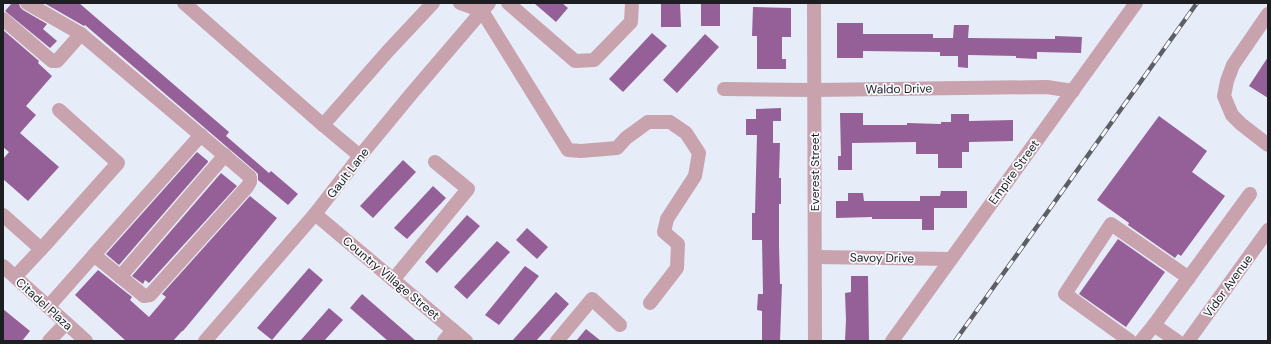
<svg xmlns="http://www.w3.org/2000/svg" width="1271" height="344" viewBox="0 0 1271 344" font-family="'DM Sans',sans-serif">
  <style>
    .building { fill: #956098 }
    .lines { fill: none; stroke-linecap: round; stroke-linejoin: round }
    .minor { stroke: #c8a2ac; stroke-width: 14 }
    .rail-casing { stroke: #5c6066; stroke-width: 4.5 }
    .rail { stroke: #f8fafe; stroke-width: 3; stroke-dasharray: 9; stroke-linecap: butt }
    .labels { text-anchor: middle; stroke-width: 3.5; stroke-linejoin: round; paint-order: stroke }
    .street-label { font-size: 12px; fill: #1c1e22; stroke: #f8fafe }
  </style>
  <rect width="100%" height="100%" fill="#e7edf8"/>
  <g class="building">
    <polygon points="12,3 19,3 20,7 23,10 47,24 43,29 57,41 50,48 5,11"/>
    <polygon points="44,3 79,3 229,132 226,136 269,173 271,171 298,194 288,205 258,180 258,174 255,171 85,25 84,26"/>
    <polygon points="534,3 562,3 568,8 556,22"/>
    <polygon points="661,3 680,3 681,27 661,27"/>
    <rect x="701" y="3" width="19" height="23"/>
    <polygon points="753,7 791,8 791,37 782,37 782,59 786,59 786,69 757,69 757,36 752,36"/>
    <polygon points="837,23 863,23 863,34 933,34 933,38 953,38 954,25 969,25 968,38 1055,39 1055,36 1082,37 1081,53 1037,52 1037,59 1016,58 1016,56 968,55 968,68 958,67 958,56 940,56 940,52 863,51 863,58 837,58"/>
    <polygon points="3,30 39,61 38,63 52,76 26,106 36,115 20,133 59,167 28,201 3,179 3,159 9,152 3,147"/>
    <polygon points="652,33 667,46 623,92 609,79"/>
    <polygon points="705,34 719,47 677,93 663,80"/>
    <polygon points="1268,57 1268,98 1249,86"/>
    <polygon points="781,108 781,121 773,121 773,143 780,143 779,178 781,178 781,204 779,204 779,245 780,284 782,284 780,341 762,341 762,311 757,310 758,294 763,294 762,240 752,240 752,213 755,213 757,135 746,135 746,119 756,119 756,109"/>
    <polygon points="840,113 863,113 863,125 907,125 907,123 941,124 941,122 951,122 951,114 969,114 969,121 1013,120 1013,141 969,142 969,152 962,152 962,168 938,168 938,154 916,154 916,142 852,143 852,170 838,170 838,156 841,156"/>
    <polygon points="1159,116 1207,151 1192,172 1225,196 1181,256 1178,254 1175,258 1128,225 1129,223 1097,200"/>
    <polygon points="197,152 208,161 208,162 119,265 106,254"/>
    <polygon points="403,160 416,172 373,218 360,206"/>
    <polygon points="221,173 237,186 149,283 145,280 143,284 132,276"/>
    <polygon points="433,186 446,198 407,239 394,228"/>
    <polygon points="941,191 967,191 967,208 934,208 934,230 922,230 922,219 872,219 872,217 836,218 836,201 848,201 848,193 863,193 864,201 920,201 920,196 940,196"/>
    <polygon points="250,196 277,218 183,331 182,331 173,341 126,341 75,295 98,270 132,297 130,300 149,317 166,297 162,294"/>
    <polygon points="467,215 480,226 437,273 425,262"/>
    <polygon points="527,228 548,247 537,259 516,240"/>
    <polygon points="1118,239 1165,272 1126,327 1079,294"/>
    <polygon points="497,241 510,252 467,299 454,287"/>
    <polygon points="525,266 539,276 499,325 485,315"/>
    <polygon points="309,268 323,280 272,340 257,328"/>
    <polygon points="851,276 868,276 869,341 845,341 846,320 845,293 851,292"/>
    <polygon points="556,292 569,304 536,341 512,341"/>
    <polygon points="362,294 416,341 388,341 350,308"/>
    <polygon points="329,308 343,320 324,341 300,341"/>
    <polygon points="3,309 30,331 22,341 3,341"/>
    <polygon points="586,329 601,341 576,341"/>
  </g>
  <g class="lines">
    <g class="minor">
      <polyline points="27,3 81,34 250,177 250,182 247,187 150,295 144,296 94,255 48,307"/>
      <polyline points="184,3 323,125 360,156"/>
      <polyline points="460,3 482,11 568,150 581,151 617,148 626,138 648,122 670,122 686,133 699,153 695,176 667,219 664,232 678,244 677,268 650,303"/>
      <polyline points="508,3 575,61 594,60 631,22 632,3"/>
      <polyline points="814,3 815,341"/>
      <polyline points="1268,14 1233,65 1227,81 1224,96 1232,115 1241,124 1268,145"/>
      <polyline points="3,19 52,61 57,61 81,34"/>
      <polyline points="724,89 814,90 1047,87 1073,91"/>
      <polyline points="323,125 388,51 433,3"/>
      <polyline points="315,214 466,341"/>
      <polyline points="3,215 41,249"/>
      <polyline points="94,255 201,135"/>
      <polyline points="815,257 950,259"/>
      <polyline points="3,266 86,341"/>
      <polyline points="15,277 44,246 118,163 59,110"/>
      <polyline points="120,277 225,155"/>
      <polyline points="393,280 468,189 435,162"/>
      <polyline points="49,341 66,323"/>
      <polyline points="205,341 315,214 360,156 412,93 489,3"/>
      <polyline points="444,341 453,330"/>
      <polyline points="557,341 592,299 620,325"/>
      <polyline points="892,341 1136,3"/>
      <polyline points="1130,341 1065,294 1111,224 1189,278"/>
      <polyline points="1141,341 1154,325"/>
      <polyline points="1177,341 1154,325 1250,194"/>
      <polyline points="1188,341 1268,230"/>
    </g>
    <g class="rail-casing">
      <polyline id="rail" points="955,341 1197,3"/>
    </g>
    <use href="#rail" class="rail"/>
  </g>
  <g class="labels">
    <g class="street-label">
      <text transform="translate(899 89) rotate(-1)" y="4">Waldo Drive</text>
      <text transform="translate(815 172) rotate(-90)" y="4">Everest Street</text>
      <text transform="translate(1014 172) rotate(-54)" y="4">Empire Street</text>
      <text transform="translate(348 173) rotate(-52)" y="4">Gault Lane</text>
      <text transform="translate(882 258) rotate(1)" y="4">Savoy Drive</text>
      <text transform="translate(391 278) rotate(40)" y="4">Country Village Street</text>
      <text transform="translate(1228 286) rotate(-54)" y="4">Vidor Avenue</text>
      <text transform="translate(44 304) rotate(42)" y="4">Citadel Plaza</text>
    </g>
  </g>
  <rect width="1271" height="344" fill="none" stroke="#1c1e22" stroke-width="8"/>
</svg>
